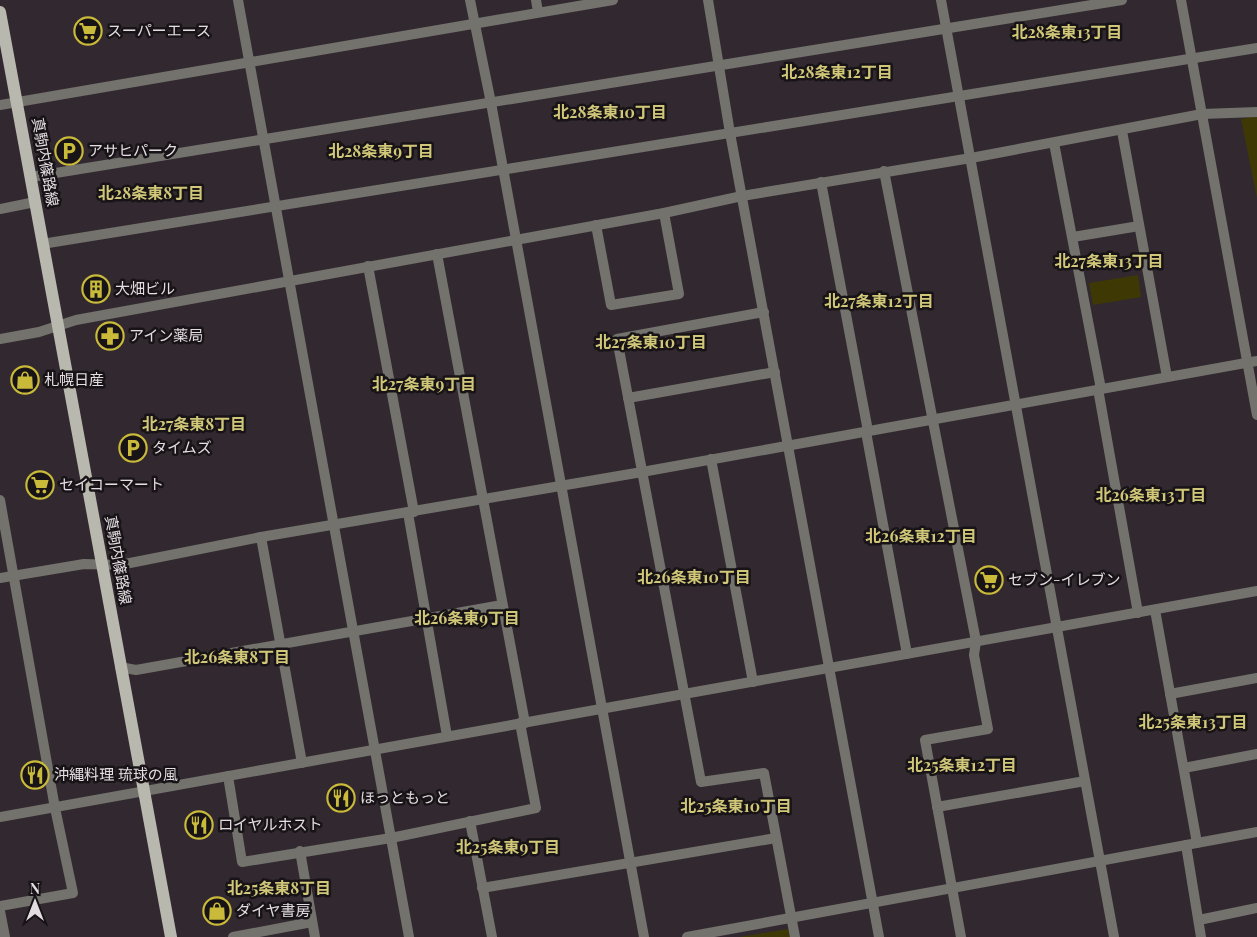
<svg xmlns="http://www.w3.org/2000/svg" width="1257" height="937" viewBox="0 0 1257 937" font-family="'Playfair Display','Noto Sans JP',serif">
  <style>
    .green { fill: #3e3805 }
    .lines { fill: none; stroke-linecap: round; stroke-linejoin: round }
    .minor { stroke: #73726d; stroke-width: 10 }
    .tertiary { stroke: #73726d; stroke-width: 10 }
    .primary { stroke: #b9b8ae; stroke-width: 12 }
    .labels { text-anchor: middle; stroke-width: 5; stroke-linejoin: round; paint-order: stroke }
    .poi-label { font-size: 15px; fill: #e3dde1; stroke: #171316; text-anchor: start }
    .street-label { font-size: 15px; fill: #e3dde1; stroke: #171316 }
    .neighbourhood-label { font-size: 16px; font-weight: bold; fill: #d0c778; stroke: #171316 }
  </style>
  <rect width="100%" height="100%" fill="#322930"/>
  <g class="green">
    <polygon points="1257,116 1257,198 1241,119"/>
    <polygon points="1138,275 1141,297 1093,305 1089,283"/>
    <polygon points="788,929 790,937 739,937"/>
  </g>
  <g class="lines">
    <g class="minor">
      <polyline points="238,0 409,937"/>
      <polyline points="470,0 491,103 644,937"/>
      <polyline points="536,0 538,12"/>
      <polyline points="708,0 730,133 879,937"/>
      <polyline points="941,0 1114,937"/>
      <polyline points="1181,0 1257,415"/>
      <polyline points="0,105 613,0"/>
      <polyline points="1122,131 1167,377"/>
      <polyline points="1054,143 1101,389"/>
      <polyline points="884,171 976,641 974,655 988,729 925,740 961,937"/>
      <polyline points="31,177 1122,0"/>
      <polyline points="821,182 868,431"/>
      <polyline points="0,209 35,202"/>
      <polyline points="596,225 611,305 679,294 664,213"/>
      <polyline points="1073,237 1139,226"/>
      <polyline points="42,244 1257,48"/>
      <polyline points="437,254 525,723"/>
      <polyline points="368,266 414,512"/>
      <polyline points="764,312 617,339 701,782 764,773 795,937"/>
      <polyline points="0,339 39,332 76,320 664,213 742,196 971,158 1202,114 1257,112"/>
      <polyline points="1098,389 1138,613"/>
      <polyline points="628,398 775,372"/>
      <polyline points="866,432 907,654"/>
      <polyline points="711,459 753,682"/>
      <polyline points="0,500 55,808 73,893 0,906"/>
      <polyline points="408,513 447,736"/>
      <polyline points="261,537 302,763"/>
      <polyline points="0,578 84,564 120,565 261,537 642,472 1257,361"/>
      <polyline points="1155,610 1197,843"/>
      <polyline points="120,667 136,670 502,605"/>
      <polyline points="1170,694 1257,678"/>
      <polyline points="1184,768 1257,754"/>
      <polyline points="228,776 242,862 391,838 536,808 520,723"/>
      <polyline points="937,807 1085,781"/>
      <polyline points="470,821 492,937"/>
      <polyline points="1186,845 1201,937"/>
      <polyline points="300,851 315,937"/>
      <polyline points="482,888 776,838"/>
      <polyline points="0,911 5,937"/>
      <polyline points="1199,920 1257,908"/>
      <polyline points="233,937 312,922"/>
      <polyline points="687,937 1257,832"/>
    </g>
    <polyline class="tertiary" points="0,817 1257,591"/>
    <polyline class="primary" points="0,12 171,937"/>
  </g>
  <defs>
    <g id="supermarket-ring" transform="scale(1.4375)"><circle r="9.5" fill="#171316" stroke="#c9ba3a" stroke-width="1.5"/><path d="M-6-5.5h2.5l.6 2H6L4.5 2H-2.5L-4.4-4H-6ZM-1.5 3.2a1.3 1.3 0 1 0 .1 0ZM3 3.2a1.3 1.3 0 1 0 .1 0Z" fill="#c9ba3a"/></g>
    <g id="parking-ring" transform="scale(1.4375)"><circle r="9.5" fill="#171316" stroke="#c9ba3a" stroke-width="1.5"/><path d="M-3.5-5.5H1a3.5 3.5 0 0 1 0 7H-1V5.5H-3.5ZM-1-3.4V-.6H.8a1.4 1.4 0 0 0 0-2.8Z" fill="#c9ba3a"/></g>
    <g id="building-ring" transform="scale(1.4375)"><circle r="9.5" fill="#171316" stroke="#c9ba3a" stroke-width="1.5"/><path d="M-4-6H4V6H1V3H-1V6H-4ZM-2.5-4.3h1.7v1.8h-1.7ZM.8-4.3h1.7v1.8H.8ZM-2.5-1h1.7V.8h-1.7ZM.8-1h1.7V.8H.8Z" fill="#c9ba3a"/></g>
    <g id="pharmacy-ring" transform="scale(1.4375)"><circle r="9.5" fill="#171316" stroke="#c9ba3a" stroke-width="1.5"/><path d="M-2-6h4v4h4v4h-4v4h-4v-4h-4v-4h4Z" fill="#c9ba3a"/></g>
    <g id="shop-ring" transform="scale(1.4375)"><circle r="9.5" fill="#171316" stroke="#c9ba3a" stroke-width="1.5"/><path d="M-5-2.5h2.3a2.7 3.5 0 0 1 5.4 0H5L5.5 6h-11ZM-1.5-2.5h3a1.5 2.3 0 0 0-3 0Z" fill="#c9ba3a"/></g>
    <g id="restaurant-ring" transform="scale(1.4375)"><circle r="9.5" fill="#171316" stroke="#c9ba3a" stroke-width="1.5"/><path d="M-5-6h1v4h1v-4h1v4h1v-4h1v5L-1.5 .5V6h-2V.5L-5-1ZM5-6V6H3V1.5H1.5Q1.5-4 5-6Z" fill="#c9ba3a"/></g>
  </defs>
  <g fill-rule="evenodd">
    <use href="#supermarket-ring" x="88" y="31"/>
    <use href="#parking-ring" x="69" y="151"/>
    <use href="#building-ring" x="96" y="289"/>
    <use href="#pharmacy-ring" x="110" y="336"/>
    <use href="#shop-ring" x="25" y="380"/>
    <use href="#parking-ring" x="133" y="448"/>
    <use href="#supermarket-ring" x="40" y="485"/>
    <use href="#supermarket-ring" x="989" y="580"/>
    <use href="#restaurant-ring" x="35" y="775"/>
    <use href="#restaurant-ring" x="341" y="798"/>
    <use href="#restaurant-ring" x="199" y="825"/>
    <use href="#shop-ring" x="217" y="911"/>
  </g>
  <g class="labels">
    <g class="poi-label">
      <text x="107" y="36">スーパーエース</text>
      <text x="88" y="156">アサヒパーク</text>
      <text x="115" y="294">大畑ビル</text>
      <text x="129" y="341">アイン薬局</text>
      <text x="44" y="385">札幌日産</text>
      <text x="152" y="453">タイムズ</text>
      <text x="59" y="490">セイコーマート</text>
      <text x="1008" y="585">セブン-イレブン</text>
      <text x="54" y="780">沖縄料理 琉球の風</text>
      <text x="360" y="803">ほっともっと</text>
      <text x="218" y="830">ロイヤルホスト</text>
      <text x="236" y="916">ダイヤ書房</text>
    </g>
    <g class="street-label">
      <text transform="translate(45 162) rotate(80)" y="5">真駒内篠路線</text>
      <text transform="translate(118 560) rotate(80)" y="5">真駒内篠路線</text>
    </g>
    <g class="neighbourhood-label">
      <text x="1067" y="38">北28条東13丁目</text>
      <text x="837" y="78">北28条東12丁目</text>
      <text x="610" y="118">北28条東10丁目</text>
      <text x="381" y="157">北28条東9丁目</text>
      <text x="151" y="199">北28条東8丁目</text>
      <text x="1109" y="267">北27条東13丁目</text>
      <text x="879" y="307">北27条東12丁目</text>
      <text x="651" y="348">北27条東10丁目</text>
      <text x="424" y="390">北27条東9丁目</text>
      <text x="194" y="430">北27条東8丁目</text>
      <text x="1151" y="501">北26条東13丁目</text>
      <text x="921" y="542">北26条東12丁目</text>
      <text x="694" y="583">北26条東10丁目</text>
      <text x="467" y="624">北26条東9丁目</text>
      <text x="237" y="663">北26条東8丁目</text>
      <text x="1193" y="728">北25条東13丁目</text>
      <text x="962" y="771">北25条東12丁目</text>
      <text x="736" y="812">北25条東10丁目</text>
      <text x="508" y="853">北25条東9丁目</text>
      <text x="279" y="894">北25条東8丁目</text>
    </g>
  </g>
  <g transform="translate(35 902)" stroke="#171316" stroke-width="4" paint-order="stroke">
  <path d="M0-4L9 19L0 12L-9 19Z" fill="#e3dde1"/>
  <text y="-8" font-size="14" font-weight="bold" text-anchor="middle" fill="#e3dde1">N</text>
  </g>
</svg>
